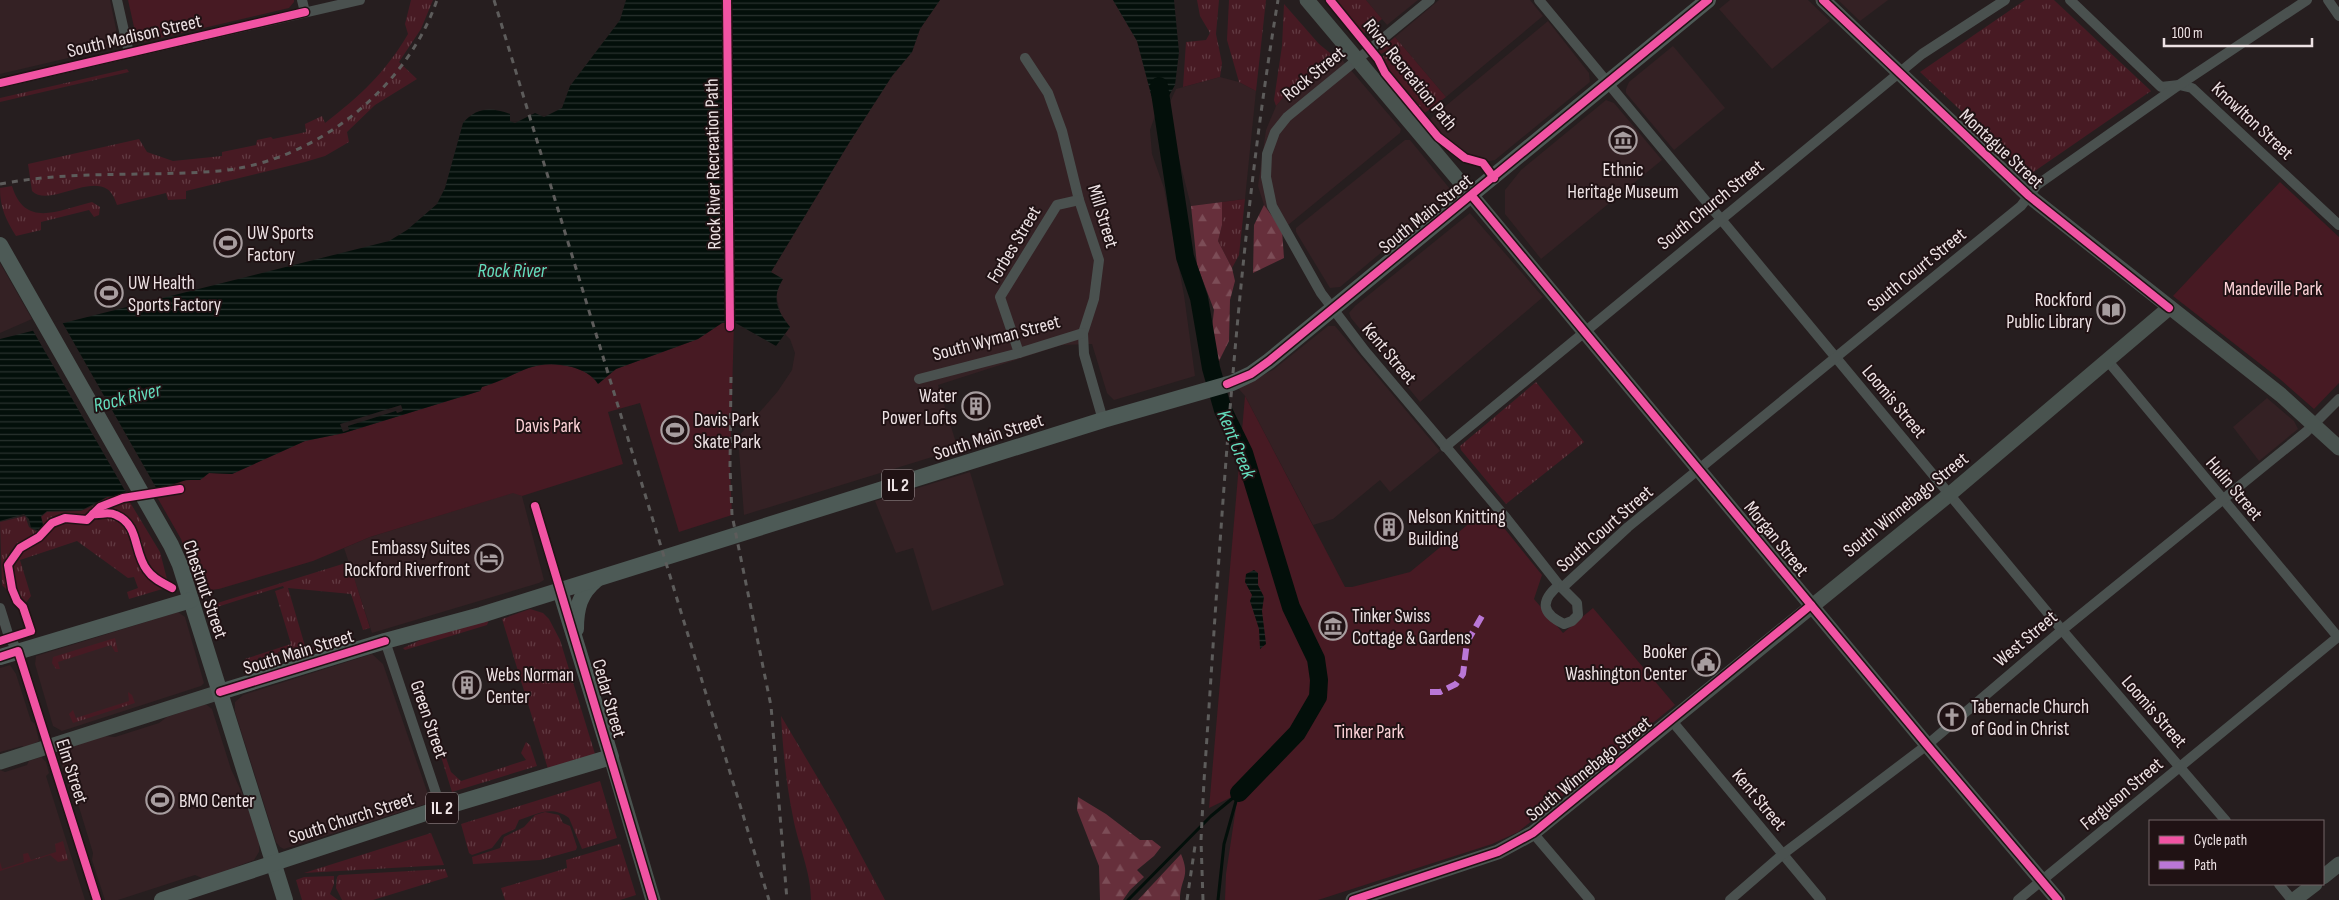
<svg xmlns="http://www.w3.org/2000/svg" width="2339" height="900" viewBox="0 0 2339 900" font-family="'Sofia Sans Condensed',sans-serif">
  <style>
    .built { fill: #342124 }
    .grass { fill: url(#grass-tufts) }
    .forest { fill: url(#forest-firs) }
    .park { fill: #471a23 }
    .water { fill: url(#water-rules) }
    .pier { fill: #261e1f }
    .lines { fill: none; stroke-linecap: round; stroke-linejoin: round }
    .stream { stroke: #030f0a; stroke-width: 3 }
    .river { stroke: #030f0a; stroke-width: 18 }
    .street { stroke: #4a514f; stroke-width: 10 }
    .secondary { stroke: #49534f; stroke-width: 15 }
    .primary { stroke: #4d5a56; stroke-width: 16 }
    .rail { stroke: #5d5c5b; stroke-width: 3; stroke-dasharray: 6 6; stroke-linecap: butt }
    .quiet { stroke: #ba77d6; stroke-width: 6; stroke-dasharray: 12 6; stroke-linecap: butt }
    .cycleway-casing { stroke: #201214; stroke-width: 11 }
    .cycleway { stroke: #f153a3; stroke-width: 8 }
    .labels { text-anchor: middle; stroke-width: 4; stroke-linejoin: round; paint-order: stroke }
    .shield { fill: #201214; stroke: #b0a4a6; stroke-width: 1 }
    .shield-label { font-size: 18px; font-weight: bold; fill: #ede2e4 }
    .street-label { font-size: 19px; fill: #ede2e4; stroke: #201214 }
    .poi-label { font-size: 19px; fill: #ede2e4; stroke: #201214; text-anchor: start }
    .park-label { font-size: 19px; fill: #fcd2d7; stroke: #201214 }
    .water-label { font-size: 20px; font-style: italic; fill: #64ddbd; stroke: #201214 }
  </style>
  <defs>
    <pattern id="grass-tufts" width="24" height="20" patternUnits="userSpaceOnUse" patternTransform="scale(1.25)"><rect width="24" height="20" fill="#471a23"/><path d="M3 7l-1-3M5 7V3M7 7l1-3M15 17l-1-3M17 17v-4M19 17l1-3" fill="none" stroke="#623b43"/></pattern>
    <pattern id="forest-firs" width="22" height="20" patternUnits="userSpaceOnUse" patternTransform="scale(1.25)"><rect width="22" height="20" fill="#662f3b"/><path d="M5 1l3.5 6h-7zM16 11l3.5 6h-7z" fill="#7c4d57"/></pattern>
    <pattern id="water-rules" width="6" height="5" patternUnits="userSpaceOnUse" patternTransform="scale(1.25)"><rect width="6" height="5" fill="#030f0a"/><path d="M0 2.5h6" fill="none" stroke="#28322e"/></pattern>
  </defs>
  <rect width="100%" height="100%" fill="#261e1f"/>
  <g class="built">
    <polygon points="0,0 110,0 119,43 115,47 0,74"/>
    <polygon points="940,0 1113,0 1137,41 1156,113 1150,130 1152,154 1164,188 1169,215 1184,295 1195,376 1114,400 1107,393 1092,344 1062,345 938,385 958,449 744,515 738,437 778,391 792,370 795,353 790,339 785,334 790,327 781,316 771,272 849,143 892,76 912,52 920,29"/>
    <polygon points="1366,0 1418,0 1387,25"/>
    <polygon points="1439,0 1530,0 1543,16 1446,97 1395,37"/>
    <polygon points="1730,0 1808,0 1830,21 1772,69 1719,9"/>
    <polygon points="1838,0 1888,0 1860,21"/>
    <polygon points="1548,21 1589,73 1590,82 1495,160 1474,164 1455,155 1443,145 1424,124"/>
    <polygon points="1673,46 1725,108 1674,150 1626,93 1626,89 1629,82"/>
    <polygon points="1338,55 1401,129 1400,133 1282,230 1264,205 1258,186 1266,130 1276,106 1287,93"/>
    <polygon points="1220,77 1239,82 1256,91 1245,199 1191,206 1169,119 1170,102 1176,89"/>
    <polygon points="1606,100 1614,103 1662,160 1541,259 1505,214 1505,190 1521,170"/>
    <polygon points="1405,140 1410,140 1450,189 1451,194 1340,287 1330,288 1296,232 1296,228"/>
    <polygon points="1470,213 1543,297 1420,402 1351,318 1349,313 1355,306"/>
    <polygon points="0,263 32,319 0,333"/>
    <polygon points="1328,326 1335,326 1440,451 1390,492 1380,480 1333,519 1313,525 1245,396 1238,388 1273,370"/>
    <polygon points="2267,398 2294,421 2298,429 2259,461 2233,427"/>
    <polygon points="970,472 1004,585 932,611 913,548 896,553 875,501"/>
    <polygon points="514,492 522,496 544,580 539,583 372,633 344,548 370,537"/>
    <polygon points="178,612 185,617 204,683 201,686 62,731 53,726 35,664 36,656"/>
    <polygon points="372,654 383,664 429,797 429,803 284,849 280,847 276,842 235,712 235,702 243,695"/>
    <polygon points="10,665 16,674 31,721 35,724 39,741 25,748 22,746 0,752 0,668"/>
    <polygon points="203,705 207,705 212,709 231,769 248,806 259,842 259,852 254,860 204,879 195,875 118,900 105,900 92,860 93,853 79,807 72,798 61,762 62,753 65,749 104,736 115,737 159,723 167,717"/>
    <polygon points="41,757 46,762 49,773 46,776 85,900 0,900 0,770 5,772 27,765 29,761"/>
  </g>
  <g class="grass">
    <path d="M411,0h22l-12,29 -22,33 18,17 -42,26 -28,27 2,10 -24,14 -20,6 -119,29v8l-18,1 -2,-7 -49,12c-2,-6 -5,-13 -10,-16 -20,-13 -59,18 -75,2l-4,-27 111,-25 8,13 26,9 49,-5v-4l34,-7 1,-5 14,-3 2,2 33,-7 -1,-8 17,-8 3,7c35,-27 60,-50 83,-89l-3,-10z"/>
    <polygon points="1197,0 1219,0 1216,34 1222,63 1220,77 1183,87 1186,42 1206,40 1210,33 1200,16"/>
    <polygon points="1229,0 1266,0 1256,91 1239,82 1227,40"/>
    <polygon points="1333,0 1366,0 1382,19 1362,35"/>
    <polygon points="2025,0 2054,0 2151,91 2029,175 1920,72"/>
    <polygon points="1284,4 1319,44 1335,57 1287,93 1276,106 1274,100 1282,46"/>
    <polygon points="1395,37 1446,97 1422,115 1384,69 1381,58 1387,53 1385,52 1379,55 1379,51"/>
    <polygon points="127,69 129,72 0,102 0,98"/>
    <path d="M12,186c13,43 47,24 80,16l8,5 -1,8 -5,2 -5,-7 -48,12v8l-25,6c-10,-16 -16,-28 -16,-48z"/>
    <polygon points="1245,199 1239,255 1232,268 1218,241 1222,225 1222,202"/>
    <polygon points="1536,382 1584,442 1506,504 1461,450 1460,446"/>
    <polygon points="124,496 131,504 160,552 169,587 129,599 127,592 138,588 134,577 128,578 77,541 20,560 31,596 25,604 19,600 16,587 6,589 2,585 0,522 25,516 29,527 37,532 44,526 41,517 47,512 81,511 95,505 107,497"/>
    <polygon points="349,562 370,628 363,630 351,594 288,588 305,646 311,645 315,649 299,654 298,651 284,655 282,651 278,652 279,656 273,658 271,654 268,655 269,659 263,661 261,657 258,658 259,662 247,666 245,659 291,644 275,591 284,588 283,586 214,608 211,605"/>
    <polygon points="530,609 543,613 549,619 560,640 595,754 548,769 502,619"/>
    <polygon points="489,620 487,625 405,650 403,648 425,638"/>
    <polygon points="115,638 118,652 115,652 111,645 58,662 60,669 56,669 52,663 53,657"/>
    <polygon points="128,692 132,695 135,703 73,723 69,714 73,710 76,718 129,701"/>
    <path d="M781,716l57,96 47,88h-74c0,-29 -13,-55 -18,-83 -7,-34 -10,-67 -12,-101z"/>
    <polygon points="526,742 530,745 537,766 452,792 439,750 443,749 451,772 461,781 526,760 521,753"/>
    <path d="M600,781l17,57 -35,11 -13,-31c-18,-13 -31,-4 -50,2l-4,9 -13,6 -10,13 -20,7 -3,-2 -8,-29z"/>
    <polygon points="545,812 559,815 563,823 570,826 577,847 576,850 540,860 473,864 472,857 500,848 504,837 524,827 535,815"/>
    <polygon points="431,833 444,865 304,873"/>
    <polygon points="63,841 68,860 58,862 50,855 0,871 0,862 2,869 24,862 23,854 28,853 31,860 56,852 55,844"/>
    <polygon points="620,844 636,895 620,900 505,900 501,888 567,868 566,860"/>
    <polygon points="445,869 448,877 373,900 342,900 336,888 337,877 339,875"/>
    <polygon points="334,876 334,884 330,894 338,900 302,900 296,880 304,877"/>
  </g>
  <g class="forest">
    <polygon points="1222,202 1222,225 1218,241 1232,268 1235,281 1230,300 1229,341 1218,363 1212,328 1214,310 1197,265 1191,206"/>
    <polygon points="1264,205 1282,230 1284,258 1253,273 1254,225"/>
    <polygon points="1078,797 1106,814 1140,840 1152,840 1161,847 1154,856 1137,870 1144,877 1130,890 1123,900 1100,900 1099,866 1077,810"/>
    <path d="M1181,854c10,24 -1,24 -1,46h-42z"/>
  </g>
  <g class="park">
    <polygon points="128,0 294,0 294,2 289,8 144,42 136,36"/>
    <polygon points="2280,182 2339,237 2339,383 2314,409 2281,380 2173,296"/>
    <path d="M734,322l-4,145 2,48 -53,17 -39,-129 -32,9 15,52 -101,32 -9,-3 -143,44 -57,24 -94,28 -17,2 -6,-5 -15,-47 -28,-49 14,-3 9,-5 27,-4 6,-5 23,1 73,-33 39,-8 136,-42 2,-4c35,-10 49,-30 90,-20 11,3 20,8 26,17l18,-15 82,-30 24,-16z"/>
    <polygon points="1245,396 1345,587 1352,587 1410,572 1488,508 1542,575 1534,599 1563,633 1593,608 1675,705 1518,832 1492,844 1318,900 1225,900 1226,874 1238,794 1209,808"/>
  </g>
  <g class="water">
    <path d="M626,0h314l-20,29 -8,23 -20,24 -43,67 -78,129 12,7c-12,20 -6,31 7,48l-14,19 -42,-24 -12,1 -24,16 -82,30 -18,15c-5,-9 -16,-14 -26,-17 -41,-10 -55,10 -90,20l-2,4 -136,42 -39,8 -73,33 -23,-1 -9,7h-14l-23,8 -56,9 -25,13 -35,1 -6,5 2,10 -5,4 -7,-2 -2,-9 -5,-5 -24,7v-182l389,-98 18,-11 30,-26 8,-16 18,-65c14,-16 28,-16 47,-9v7l5,2 20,-10 9,4 18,-9 8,-22 50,-66z"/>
    <polygon points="1113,0 1174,0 1179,52 1175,85 1157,117 1137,41"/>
    <polygon points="1254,570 1258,573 1258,585 1264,597 1262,611 1266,644 1260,649 1259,629 1250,601 1252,595 1245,582 1246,574"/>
  </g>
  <g class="pier">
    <polygon points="61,320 158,491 128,496 32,329"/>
    <polygon points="401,405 403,411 397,413 396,411 348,426 349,430 343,432 340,424"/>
  </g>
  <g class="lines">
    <g class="stream">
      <polyline points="1128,900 1211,816 1239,793"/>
      <polyline points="1218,900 1224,844 1238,794"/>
    </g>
    <polyline class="river" points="1159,86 1185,257 1199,298 1211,368 1223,410 1244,453 1291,607 1316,659 1319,680 1318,697 1297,733 1239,793"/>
    <g class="street">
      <polyline points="117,0 129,53"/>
      <polyline points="302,0 305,12"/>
      <path d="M1430,0l-143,117 -12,15 -8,22 -1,23 6,29 49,87 44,58 142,168 52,66 18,18 1,12 -6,6 -8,3c-23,-11 -24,-23 -5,-39"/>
      <polyline points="1539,0 2062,630 2226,821"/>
      <polyline points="2070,0 2161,87 2179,85 2192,88 2339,225"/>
      <polyline points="2328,0 2339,16"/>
      <polyline points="1025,58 1048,93 1062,131 1079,200 1099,260 1094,299 1083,333 1084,354 1103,420"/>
      <polyline points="0,83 360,0"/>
      <polyline points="1019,353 1000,297 1057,205 1079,200"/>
      <polyline points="2107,360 2338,637"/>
      <polyline points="919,379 1019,353 1083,333"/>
      <polyline points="1445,447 1922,54 2005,0"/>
      <polyline points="535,506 560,590"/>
      <polyline points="1563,587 1628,527 2021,206 2037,185 2179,85 2307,0"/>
      <polyline points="0,608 9,637 18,651 97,900"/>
      <polyline points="385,641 441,808"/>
      <polyline points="1672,721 1821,900"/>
      <polyline points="1533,833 1590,900"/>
      <polyline points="2279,884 2292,900"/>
      <polyline points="1730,900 1783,854 1927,745 2062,630 2306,432 2339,399"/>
      <polyline points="2018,900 2339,636"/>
    </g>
    <g class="secondary">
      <polyline points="1307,0 1472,196 1927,745 2058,900"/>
      <polyline points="1823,0 2029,196 2281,395 2339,448"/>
      <polyline points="611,757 653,900"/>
      <polyline points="0,762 220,692"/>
      <polyline points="2323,877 2339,864"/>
      <polyline points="1353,900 1498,852 1533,833 1950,494 2169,308"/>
      <polyline points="2294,900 2315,884"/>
    </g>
    <g class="primary">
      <polyline points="0,245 171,545 180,565 285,900"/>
      <path d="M576,629c0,-21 4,-36 20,-49"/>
      <polyline points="0,657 191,600"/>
      <polyline points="220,692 385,641 481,615 1103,420 1232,383 1251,374 1269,361 1708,0"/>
      <polyline points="162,900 441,808 611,757 560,590"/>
    </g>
    <g class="rail">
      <polyline points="494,0 769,900"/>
      <path d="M0,184c73,-14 145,-7 219,-13 95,-9 187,-81 218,-171"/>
      <polyline points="731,377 730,467 732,515 771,706 787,900"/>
      <polyline points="1187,900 1195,846"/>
      <path d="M1203,900l-2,-60 3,-59c18,-261 31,-523 74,-781"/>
    </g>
    <polyline class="quiet" points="1430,692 1440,692 1456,684 1463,674 1467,642 1482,616"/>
    <g class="cycleway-casing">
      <g id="cycleway">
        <polyline points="727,0 730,327"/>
        <polyline points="1330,0 1378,59 1385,73 1438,137 1465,158 1483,163 1494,178"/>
        <polyline points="1823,0 2029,196 2169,308"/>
        <polyline points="0,83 305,12"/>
        <polyline points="1472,196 1927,745 2058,900"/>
        <polyline points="1227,384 1251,374 1269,361 1708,0"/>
        <polyline points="535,506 653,900"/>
        <path d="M93,514c8,1 15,-3 23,1 24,10 17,37 31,55 6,9 16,13 25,18"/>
        <polyline points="0,641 31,631 23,607 17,601 12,589 8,565 20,548 39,537 52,523 65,518 87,520 100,507 123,498 180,489"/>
        <polyline points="0,657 18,651 97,900"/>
        <polyline points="220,692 385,641"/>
        <polyline points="1353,900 1498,852 1533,833 1811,605"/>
      </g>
    </g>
    <use href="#cycleway" class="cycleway"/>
  </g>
  <defs>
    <g id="museum-ring" transform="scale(1.4375)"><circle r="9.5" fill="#201214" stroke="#a79d9f" stroke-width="1.5"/><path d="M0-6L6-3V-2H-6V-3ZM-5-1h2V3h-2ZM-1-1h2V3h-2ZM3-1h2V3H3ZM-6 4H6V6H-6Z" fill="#a79d9f"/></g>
    <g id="stadium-ring" transform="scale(1.4375)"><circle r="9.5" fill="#201214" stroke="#a79d9f" stroke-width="1.5"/><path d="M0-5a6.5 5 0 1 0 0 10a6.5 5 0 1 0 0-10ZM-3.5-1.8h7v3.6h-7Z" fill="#a79d9f"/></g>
    <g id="library-ring" transform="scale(1.4375)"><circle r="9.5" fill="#201214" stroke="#a79d9f" stroke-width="1.5"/><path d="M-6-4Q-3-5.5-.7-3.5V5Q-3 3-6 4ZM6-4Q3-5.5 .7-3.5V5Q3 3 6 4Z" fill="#a79d9f"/></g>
    <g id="building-ring" transform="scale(1.4375)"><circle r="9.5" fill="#201214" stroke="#a79d9f" stroke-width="1.5"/><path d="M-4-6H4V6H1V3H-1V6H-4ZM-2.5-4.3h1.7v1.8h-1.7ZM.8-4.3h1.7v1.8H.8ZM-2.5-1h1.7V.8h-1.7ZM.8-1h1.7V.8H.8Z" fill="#a79d9f"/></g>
    <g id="hotel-ring" transform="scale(1.4375)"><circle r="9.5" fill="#201214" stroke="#a79d9f" stroke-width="1.5"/><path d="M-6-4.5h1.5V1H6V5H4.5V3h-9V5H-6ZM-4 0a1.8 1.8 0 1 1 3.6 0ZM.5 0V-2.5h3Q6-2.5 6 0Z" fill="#a79d9f"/></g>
    <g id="civic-ring" transform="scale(1.4375)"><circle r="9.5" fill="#201214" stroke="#a79d9f" stroke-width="1.5"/><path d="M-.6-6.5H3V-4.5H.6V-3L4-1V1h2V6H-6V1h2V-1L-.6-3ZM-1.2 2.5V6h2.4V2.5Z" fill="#a79d9f"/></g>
    <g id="church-ring" transform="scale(1.4375)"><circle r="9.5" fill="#201214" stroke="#a79d9f" stroke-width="1.5"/><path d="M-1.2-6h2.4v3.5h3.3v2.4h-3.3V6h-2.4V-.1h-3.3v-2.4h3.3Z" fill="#a79d9f"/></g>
  </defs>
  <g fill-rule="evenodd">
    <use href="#museum-ring" x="1623" y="140"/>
    <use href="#stadium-ring" x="228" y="243"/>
    <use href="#stadium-ring" x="109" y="293"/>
    <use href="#library-ring" x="2111" y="310"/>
    <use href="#building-ring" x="976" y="406"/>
    <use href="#stadium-ring" x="675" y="430"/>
    <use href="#building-ring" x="1389" y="527"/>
    <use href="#hotel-ring" x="489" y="558"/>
    <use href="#museum-ring" x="1333" y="626"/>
    <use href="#civic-ring" x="1706" y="662"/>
    <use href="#building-ring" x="467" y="685"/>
    <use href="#church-ring" x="1952" y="717"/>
    <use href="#stadium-ring" x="160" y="800"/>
  </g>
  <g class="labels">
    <g class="shield">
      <rect x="882" y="469.5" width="32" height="31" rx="4"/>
      <rect x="426" y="792.5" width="32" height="31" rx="4"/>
    </g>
    <g class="shield-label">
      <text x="898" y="491">IL 2</text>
      <text x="442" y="814">IL 2</text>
    </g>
    <g class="street-label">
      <text transform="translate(134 35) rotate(-13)" y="7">South Madison Street</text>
      <text transform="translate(1313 73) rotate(-39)" y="7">Rock Street</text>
      <text transform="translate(1411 74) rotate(51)" y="7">River Recreation Path</text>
      <text transform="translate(2253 120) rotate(43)" y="7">Knowlton Street</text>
      <text transform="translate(2002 148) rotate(43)" y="7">Montague Street</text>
      <text transform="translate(712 164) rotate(-91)" y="7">Rock River Recreation Path</text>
      <text transform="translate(1710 204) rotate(-39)" y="7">South Church Street</text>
      <text transform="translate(1425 213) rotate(-39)" y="7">South Main Street</text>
      <text transform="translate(1104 216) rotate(73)" y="7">Mill Street</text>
      <text transform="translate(1013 244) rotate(-59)" y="7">Forbes Street</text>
      <text transform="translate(1916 269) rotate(-39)" y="7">South Court Street</text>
      <text transform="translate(996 337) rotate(-15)" y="7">South Wyman Street</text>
      <text transform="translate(1390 353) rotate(50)" y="7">Kent Street</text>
      <text transform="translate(1895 401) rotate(50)" y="7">Loomis Street</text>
      <text transform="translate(988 436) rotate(-18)" y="7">South Main Street</text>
      <text transform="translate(2235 488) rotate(50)" y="7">Hulin Street</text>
      <text transform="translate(1905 504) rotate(-39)" y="7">South Winnebago Street</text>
      <text transform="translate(1604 528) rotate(-41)" y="7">South Court Street</text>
      <text transform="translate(1777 538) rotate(51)" y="7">Morgan Street</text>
      <text transform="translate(206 589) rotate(71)" y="7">Chestnut Street</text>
      <text transform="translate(2025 638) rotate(-40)" y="7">West Street</text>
      <text transform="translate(298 651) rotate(-17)" y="7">South Main Street</text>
      <text transform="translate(610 698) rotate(74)" y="7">Cedar Street</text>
      <text transform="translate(2155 711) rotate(49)" y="7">Loomis Street</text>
      <text transform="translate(430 719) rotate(71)" y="7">Green Street</text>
      <text transform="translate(1588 768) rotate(-39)" y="7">South Winnebago Street</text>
      <text transform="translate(73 771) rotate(72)" y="7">Elm Street</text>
      <text transform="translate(2121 793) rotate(-40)" y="7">Ferguson Street</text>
      <text transform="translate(1760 799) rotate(50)" y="7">Kent Street</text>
      <text transform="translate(351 817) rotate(-18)" y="7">South Church Street</text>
    </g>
    <g class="poi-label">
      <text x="1623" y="176" text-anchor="middle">Ethnic<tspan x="1623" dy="22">Heritage Museum</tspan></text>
      <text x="247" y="239">UW Sports<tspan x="247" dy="22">Factory</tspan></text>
      <text x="128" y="289">UW Health<tspan x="128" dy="22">Sports Factory</tspan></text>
      <text x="2092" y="306" text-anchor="end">Rockford<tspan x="2092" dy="22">Public Library</tspan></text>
      <text x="957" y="402" text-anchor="end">Water<tspan x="957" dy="22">Power Lofts</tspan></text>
      <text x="694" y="426">Davis Park<tspan x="694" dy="22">Skate Park</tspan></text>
      <text x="1408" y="523">Nelson Knitting<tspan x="1408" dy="22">Building</tspan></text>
      <text x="470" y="554" text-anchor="end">Embassy Suites<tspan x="470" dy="22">Rockford Riverfront</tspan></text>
      <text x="1352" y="622">Tinker Swiss<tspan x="1352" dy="22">Cottage &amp; Gardens</tspan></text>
      <text x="1687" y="658" text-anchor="end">Booker<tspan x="1687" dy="22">Washington Center</tspan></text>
      <text x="486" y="681">Webs Norman<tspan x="486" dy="22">Center</tspan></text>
      <text x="1971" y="713">Tabernacle Church<tspan x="1971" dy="22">of God in Christ</tspan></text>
      <text x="179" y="807">BMO Center</text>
    </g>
    <g class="park-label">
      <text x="2273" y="295">Mandeville Park</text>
      <text x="548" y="432">Davis Park</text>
      <text x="1369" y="738">Tinker Park</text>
    </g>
    <g class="water-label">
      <text x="512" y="277">Rock River</text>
      <text transform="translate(127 397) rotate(-14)" y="7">Rock River</text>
      <text transform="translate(1237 444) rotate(68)" y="7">Kent Creek</text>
    </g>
  </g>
  <rect x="2149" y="820" width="175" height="65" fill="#201214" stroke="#726567"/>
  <rect x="2159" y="836" width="25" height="8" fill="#f153a3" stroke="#726567"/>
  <text x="2194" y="845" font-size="15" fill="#ede2e4">Cycle path</text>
  <rect x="2159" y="861" width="25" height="8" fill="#ba77d6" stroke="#726567"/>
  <text x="2194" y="870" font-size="15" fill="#ede2e4">Path</text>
  <path d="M2164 38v8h148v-8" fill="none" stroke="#ede2e4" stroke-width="2.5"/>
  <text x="2172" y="38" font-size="15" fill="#ede2e4" stroke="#201214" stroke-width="4" paint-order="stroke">100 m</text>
</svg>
